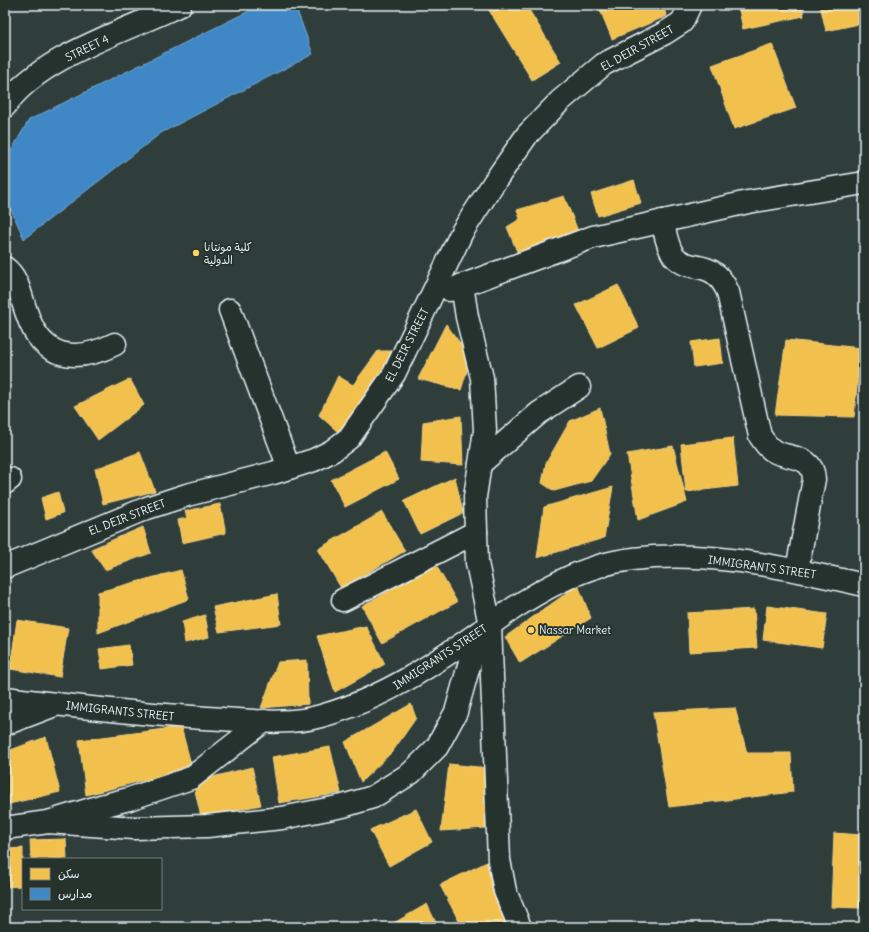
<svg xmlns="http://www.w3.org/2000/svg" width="869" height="932" viewBox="0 0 869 932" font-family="Delius,'Playpen Sans Arabic',sans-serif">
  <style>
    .homes { fill: #f2c14e; stroke: #efcf81 }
    .schools { fill: #3f88c5; stroke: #72a8d4 }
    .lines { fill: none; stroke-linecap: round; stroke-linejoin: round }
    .minor-casing { stroke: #e8f1f8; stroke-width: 25 }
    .minor { stroke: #26332d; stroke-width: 22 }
    .poi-dot { fill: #ffd166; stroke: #26332d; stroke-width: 1.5 }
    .labels { text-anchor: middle; stroke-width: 4; stroke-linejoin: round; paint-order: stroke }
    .street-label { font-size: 11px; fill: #e8f1f8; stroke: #26332d }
    .poi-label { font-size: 11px; fill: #e8f1f8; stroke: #26332d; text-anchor: start }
  </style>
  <rect width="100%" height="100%" fill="#303e3b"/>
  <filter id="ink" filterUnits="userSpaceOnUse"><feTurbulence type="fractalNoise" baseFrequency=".025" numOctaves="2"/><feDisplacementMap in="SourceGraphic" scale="8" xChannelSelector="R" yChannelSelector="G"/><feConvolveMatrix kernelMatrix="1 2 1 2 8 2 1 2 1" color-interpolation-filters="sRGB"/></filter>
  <g filter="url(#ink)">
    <g class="homes">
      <polygon points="490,5 526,5 561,62 532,80 487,7"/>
      <polygon points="598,5 662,5 667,16 612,39"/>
      <polygon points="738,5 802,5 804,16 743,29"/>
      <polygon points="820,5 864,5 864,23 826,31"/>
      <polygon points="772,44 796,108 734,129 712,65"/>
      <polygon points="634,180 641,203 598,216 591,194"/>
      <polygon points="564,196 578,231 518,254 507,227 520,219 517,210"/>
      <polygon points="618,285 639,328 598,348 576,305"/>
      <polygon points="446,324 471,358 461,390 418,379"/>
      <polygon points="720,338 723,363 694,367 691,342"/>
      <polygon points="786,340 861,348 854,417 775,415"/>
      <polygon points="378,351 394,351 339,433 319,415 338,376 353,385"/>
      <polygon points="130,379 144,405 98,440 75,406"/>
      <polygon points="600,408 610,454 591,481 554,491 542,483 546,463 570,421"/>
      <polygon points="461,416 463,465 421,462 423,422"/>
      <polygon points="733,438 738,486 686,492 681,444"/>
      <polygon points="673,446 687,502 638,520 627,454"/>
      <polygon points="140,452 155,491 103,504 95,469"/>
      <polygon points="385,452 399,479 345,507 331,480"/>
      <polygon points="455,477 463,513 420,534 404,501"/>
      <polygon points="613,487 604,538 537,558 544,507"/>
      <polygon points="58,492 63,513 46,519 41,498"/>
      <polygon points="220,504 226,533 182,543 178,520 187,518 185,511"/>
      <polygon points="382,512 405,551 341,588 318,549"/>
      <polygon points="143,527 151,553 105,570 91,549"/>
      <polygon points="436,565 457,602 382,643 362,606"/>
      <polygon points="181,570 189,599 98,633 98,592"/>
      <polygon points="578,585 591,618 520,663 505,637"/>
      <polygon points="277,594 281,624 219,632 213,607"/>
      <polygon points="767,606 827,614 822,648 763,640"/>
      <polygon points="754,609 757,648 689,652 687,613"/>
      <polygon points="205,615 209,637 185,643 182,622"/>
      <polygon points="17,620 68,628 60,677 10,669"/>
      <polygon points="366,626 385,664 335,692 317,636"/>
      <polygon points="129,645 132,665 102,669 99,649"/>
      <polygon points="307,660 308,704 261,708 278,662"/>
      <polygon points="411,704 416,718 393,751 361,782 345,742"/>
      <polygon points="735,708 747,753 791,753 793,792 669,807 653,712"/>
      <polygon points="181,727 192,768 86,795 79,740"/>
      <polygon points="46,737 60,792 5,805 5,752"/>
      <polygon points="330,747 341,793 279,803 272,757"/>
      <polygon points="449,764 488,768 486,828 441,831"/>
      <polygon points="252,767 261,805 201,817 193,782"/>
      <polygon points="416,809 432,842 389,866 370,830"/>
      <polygon points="834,833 863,835 860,908 831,907"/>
      <polygon points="66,839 67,859 31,859 30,840"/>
      <polygon points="23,848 23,886 5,887 5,849"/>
      <polygon points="491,860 506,924 499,927 462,927 440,885"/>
      <polygon points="427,904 438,927 387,927"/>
    </g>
    <polygon class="schools" points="261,5 295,5 313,54 161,133 24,239 5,196 5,161 29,120"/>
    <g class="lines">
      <g class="minor-casing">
        <g id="minor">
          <path d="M5,106c33,-49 123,-76 175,-101"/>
          <path d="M662,221c3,10 5,26 12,35 17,19 38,0 54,36l32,144c5,7 9,14 18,17 17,6 35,4 36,26l-17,91"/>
          <path d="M5,268c14,10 16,31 22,46 15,46 49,49 88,30"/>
          <polyline points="462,285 467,317 482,378 485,430 475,497 476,532 477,563 490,625 499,860 505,891 520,927"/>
          <polyline points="450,290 593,237 748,202 864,183"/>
          <polyline points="230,310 289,468"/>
          <polyline points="480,464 539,413 579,387"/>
          <polyline points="5,483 10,479"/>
          <polyline points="5,567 147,508 187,495 273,473 314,460 332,451 349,438 394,374 462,232 495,181 527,135 560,101 604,64 665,33 682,22 690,5"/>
          <polyline points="343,600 476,532"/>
          <path d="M5,698c72,9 144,17 217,21 32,2 68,6 99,-3 73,-20 132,-66 193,-108 26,-17 55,-33 85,-42 79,-23 187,1 265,19"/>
          <polyline points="5,724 55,705"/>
          <polyline points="48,822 134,828 207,826 282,818 343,806 373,797 411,773 437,747 456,712 478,633"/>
          <polyline points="5,828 48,822 101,806 129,799 191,778 264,721"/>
        </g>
      </g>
      <use href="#minor" class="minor"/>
    </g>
  </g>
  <g class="poi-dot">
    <circle cx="196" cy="253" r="4"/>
    <circle cx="531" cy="630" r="4"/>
  </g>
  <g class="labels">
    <g class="street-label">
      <text transform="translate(87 48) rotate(-26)" y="4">STREET 4</text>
      <text transform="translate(637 48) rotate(-29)" y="4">EL DEIR STREET</text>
      <text transform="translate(407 345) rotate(-63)" y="4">EL DEIR STREET</text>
      <text transform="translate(127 517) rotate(-21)" y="4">EL DEIR STREET</text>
      <text transform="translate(762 567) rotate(8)" y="4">IMMIGRANTS STREET</text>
      <text transform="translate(440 657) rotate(-33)" y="4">IMMIGRANTS STREET</text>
      <text transform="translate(120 711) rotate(6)" y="4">IMMIGRANTS STREET</text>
    </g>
    <g class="poi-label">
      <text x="204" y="251">كلية مونتانا<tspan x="204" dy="13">الدولية</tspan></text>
      <text x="539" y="634">Nassar Market</text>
    </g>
  </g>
  <rect width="869" height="932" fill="none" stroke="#26332d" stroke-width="20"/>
  <rect x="10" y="10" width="849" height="912" fill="none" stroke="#e8f1f8" stroke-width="1.5" filter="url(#ink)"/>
  <rect x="22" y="858" width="140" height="52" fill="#26332d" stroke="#747f7e"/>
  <rect x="30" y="868" width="20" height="12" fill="#f2c14e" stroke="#747f7e"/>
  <text x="58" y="878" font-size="12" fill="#e8f1f8">سكن</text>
  <rect x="30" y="888" width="20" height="12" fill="#3f88c5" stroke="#747f7e"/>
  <text x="58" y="898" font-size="12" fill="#e8f1f8">مدارس</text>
</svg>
